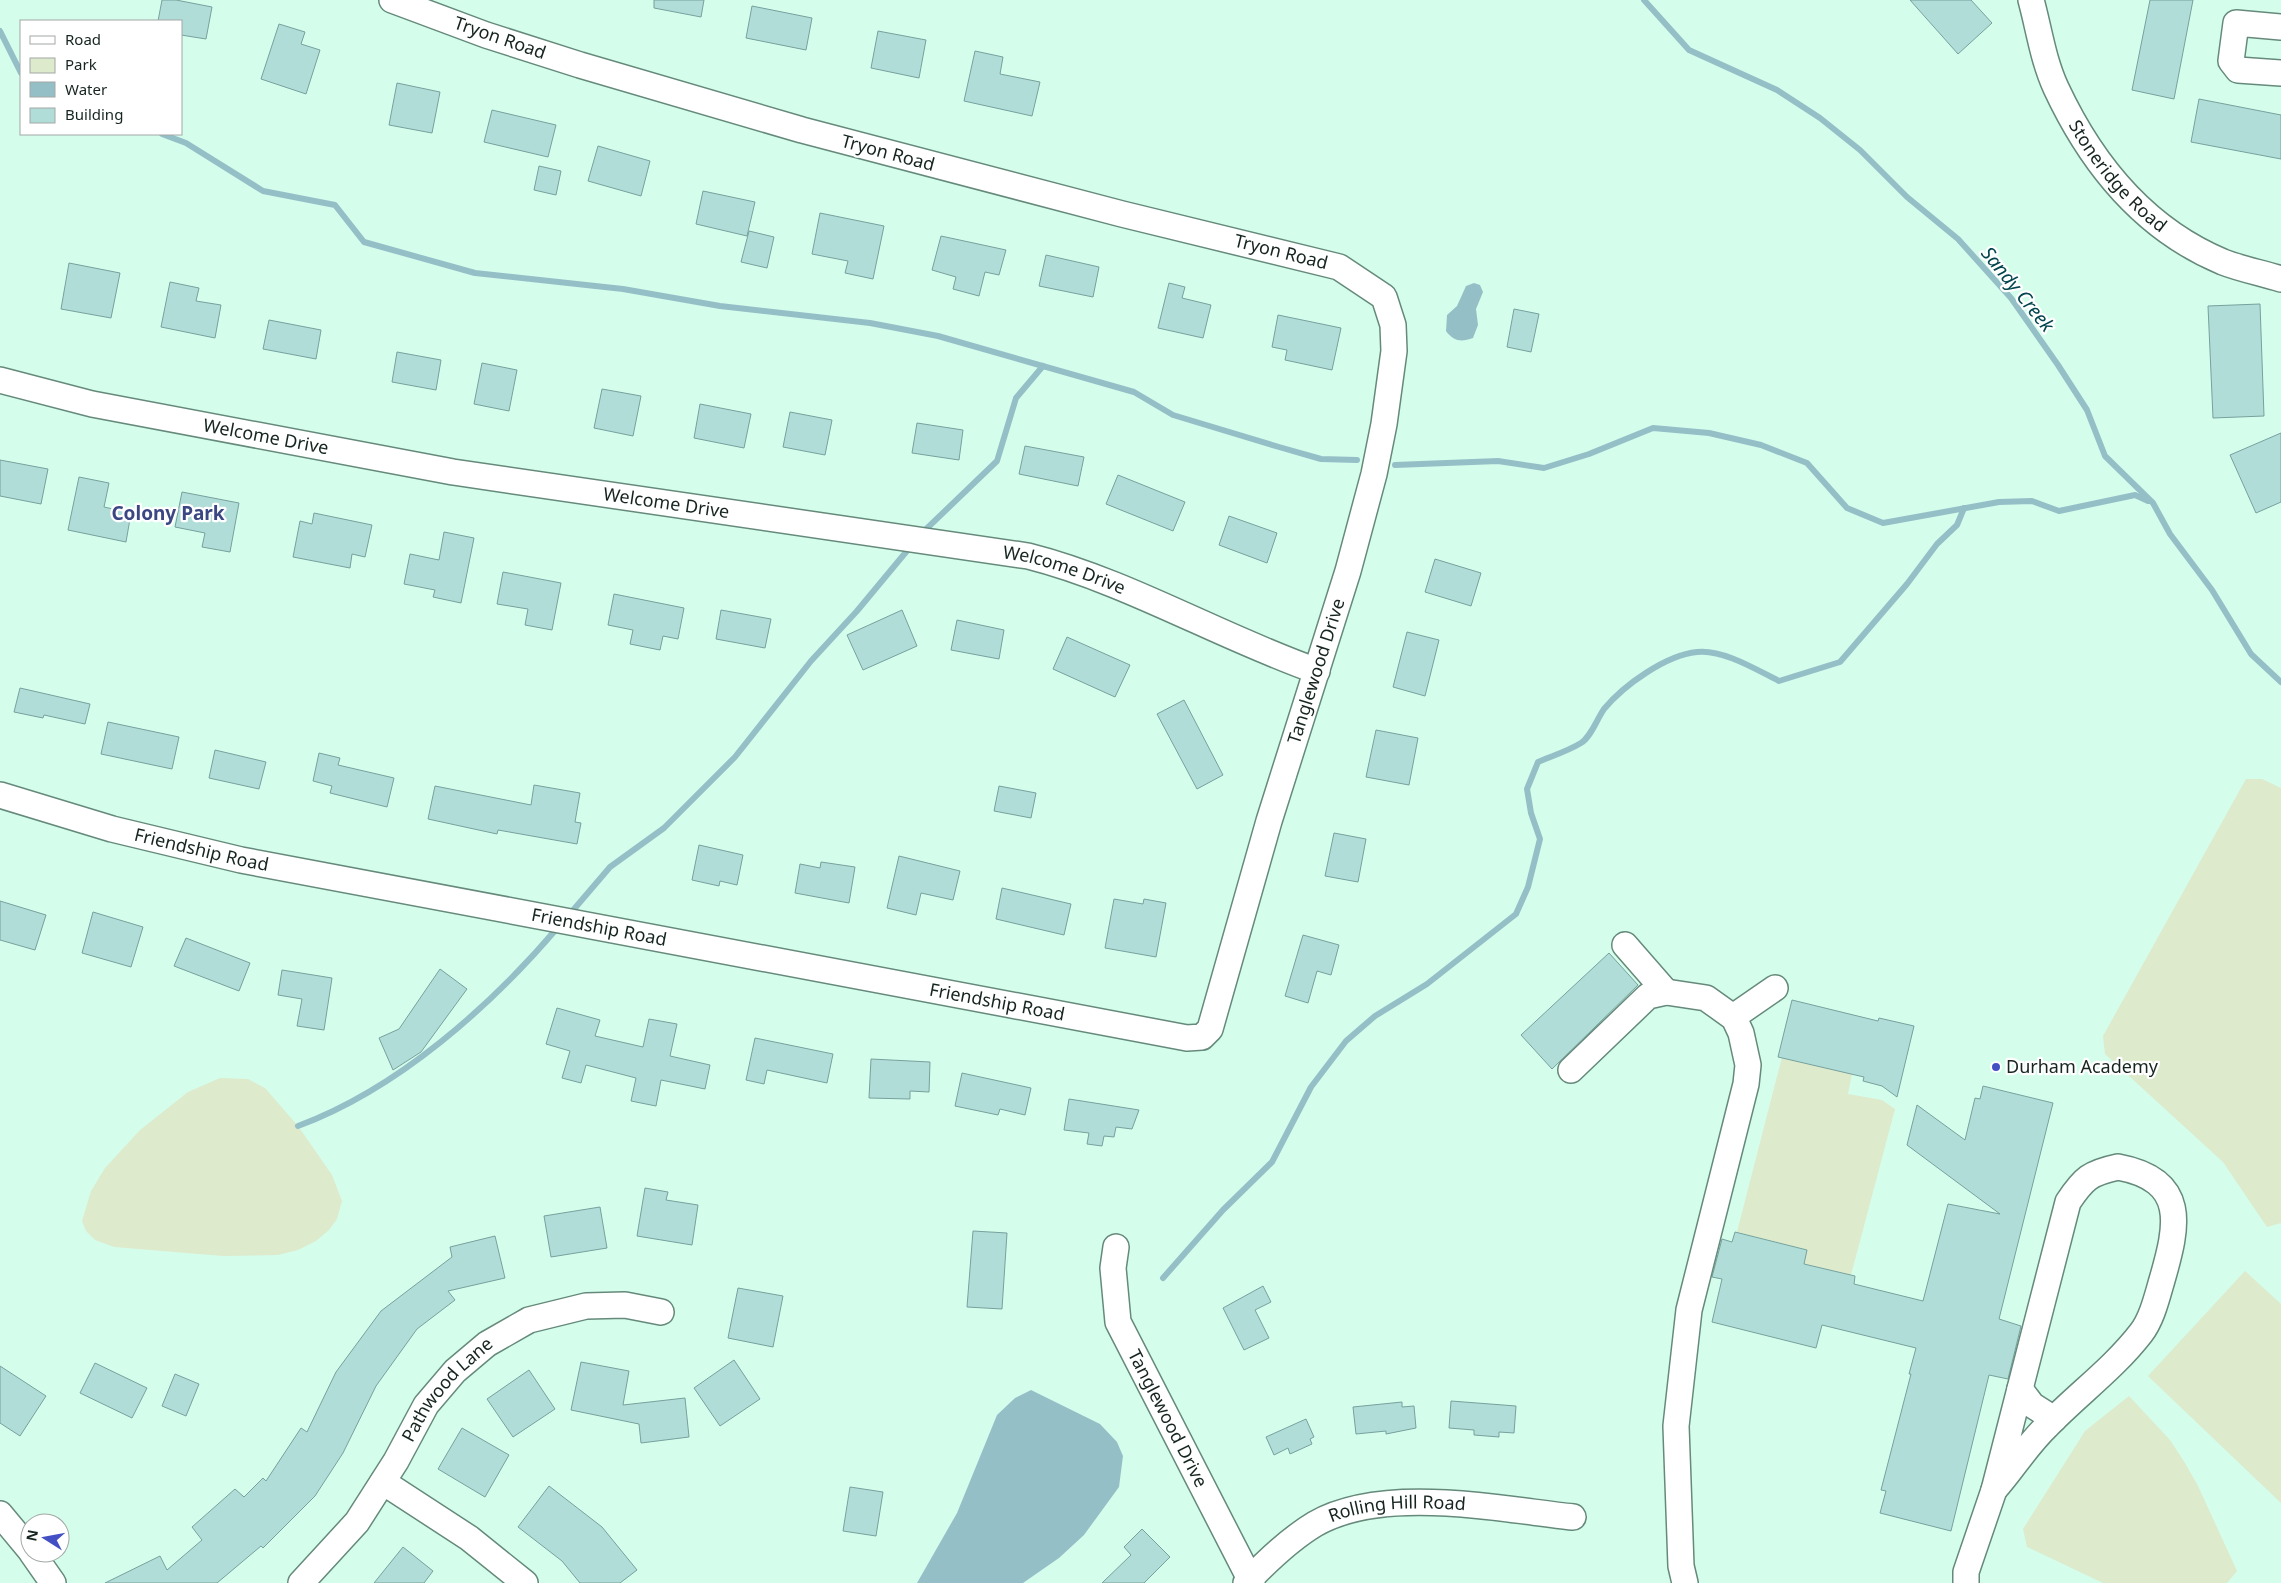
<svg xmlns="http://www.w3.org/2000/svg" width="2281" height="1583" viewBox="0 0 2281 1583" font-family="'Noto Sans',sans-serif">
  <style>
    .green { fill: #ddeacc }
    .water { fill: #95bfc7 }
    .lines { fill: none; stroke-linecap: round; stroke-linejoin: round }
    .stream { stroke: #95bfc7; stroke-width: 6 }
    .building { fill: #b1ddd9; stroke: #76a19d }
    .minor-casing { stroke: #658a7b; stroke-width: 28 }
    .minor { stroke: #fff; stroke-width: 25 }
    .poi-dot { fill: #4350c4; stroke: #fff; stroke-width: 2 }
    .labels { text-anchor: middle; stroke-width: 4.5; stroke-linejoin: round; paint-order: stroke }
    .street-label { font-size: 18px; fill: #16251f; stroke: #fff }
    .poi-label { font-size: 18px; fill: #16251f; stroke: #fff; text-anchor: start }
    .water-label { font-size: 19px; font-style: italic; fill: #03454e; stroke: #fff }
    .neighbourhood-label { font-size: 19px; font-weight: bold; fill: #3b4782; stroke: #fff }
  </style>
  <rect width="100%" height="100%" fill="#d5fdec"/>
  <g class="green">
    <polygon points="2246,779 2262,779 2281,788 2281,1223 2267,1227 2223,1162 2105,1054 2103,1036"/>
    <polygon points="1782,1057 1852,1074 1848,1094 1882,1100 1895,1109 1851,1275 1804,1264 1807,1250 1737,1232"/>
    <polygon points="220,1078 248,1079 265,1088 298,1126 332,1175 342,1201 337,1219 329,1230 316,1241 298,1250 278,1255 223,1256 114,1247 95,1240 86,1231 82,1221 91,1191 105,1168 140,1130 188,1092"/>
    <polygon points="2245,1271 2281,1304 2281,1503 2148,1376"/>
    <polygon points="2129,1396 2170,1440 2185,1463 2198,1486 2237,1571 2227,1583 2103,1583 2027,1547 2023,1529 2085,1431"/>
  </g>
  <g class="water">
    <path d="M1474,283l6,2 3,7 -7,17 2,16 -5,13c-11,4 -19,4 -27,-7l1,-16 10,-9 9,-20z"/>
    <polygon points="1031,1390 1100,1424 1117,1442 1123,1456 1119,1487 1084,1535 1059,1558 1023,1583 917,1583 957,1513 997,1415 1015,1398"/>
  </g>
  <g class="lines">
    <g class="stream">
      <polyline points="1644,0 1689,50 1777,90 1820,118 1860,150 1907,197 1958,239 2011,298 2058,365 2087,410 2105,456 2153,503 2170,534 2212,590 2251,654 2281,682"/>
      <polyline points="0,31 21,73"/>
      <polyline points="162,134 186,143 263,191 335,205 364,242 475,273 623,289 720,306 870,323 938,336 1134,392 1173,415 1279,447 1321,459 1357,460"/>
      <polyline points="1395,465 1498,461 1544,468 1589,454 1653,428 1709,433 1761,445 1807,463 1847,508 1883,523 1999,502 2032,501 2059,511 2135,495 2148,501"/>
      <polyline points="921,534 997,461 1016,398 1043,366"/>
      <polyline points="569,915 610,867 664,828 735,757 811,661 857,611 911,546"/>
      <path d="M298,1126c100,-37 193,-120 261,-200"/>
      <path d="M1163,1278l60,-68 49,-48 39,-75 35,-46 29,-25 52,-32 89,-70 12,-27 12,-48 -9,-26 -4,-24 11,-27c14,-6 30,-11 43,-19 10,-6 16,-24 23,-34 20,-24 62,-54 93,-57 26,-3 60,18 82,29l61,-19 67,-78 30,-40 20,-19 7,-17"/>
    </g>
  </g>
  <g class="building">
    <polygon points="162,0 176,0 212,7 206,39 181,35 181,21 158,21"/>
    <polygon points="654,0 704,0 701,17 654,8"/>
    <polygon points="1910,0 1971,0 1992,23 1958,54"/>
    <polygon points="2150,0 2193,0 2174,99 2132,90"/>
    <polygon points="752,6 812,18 806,50 746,38"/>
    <polygon points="279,24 305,32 301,44 320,50 306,94 261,79"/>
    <polygon points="878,31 926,40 919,78 871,68"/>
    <polygon points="975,51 1003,57 1000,74 1040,82 1032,116 964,101"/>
    <polygon points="397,83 440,92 432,133 389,125"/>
    <polygon points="2199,99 2281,115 2281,159 2191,142"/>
    <polygon points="492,110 556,125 548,157 484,142"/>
    <polygon points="598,146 650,161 641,196 588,181"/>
    <polygon points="539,166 561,171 556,195 534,190"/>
    <polygon points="703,191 755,202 747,236 696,224"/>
    <polygon points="820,213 884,226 873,279 845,273 848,261 812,254"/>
    <polygon points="749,231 774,237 767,268 741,262"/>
    <polygon points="941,236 1006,250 999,275 985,272 979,296 953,289 956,277 932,270"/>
    <polygon points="1046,255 1099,267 1093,297 1039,286"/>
    <polygon points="69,263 120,273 111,318 61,309"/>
    <polygon points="170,282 199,288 196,301 221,305 215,338 161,327"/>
    <polygon points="1169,283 1185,287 1182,298 1211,305 1203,338 1158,328"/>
    <polygon points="2260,304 2264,416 2213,418 2208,306"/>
    <polygon points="1514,309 1539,314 1531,352 1507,347"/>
    <polygon points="1278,315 1341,328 1332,370 1285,360 1287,350 1272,347"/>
    <polygon points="269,320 321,330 316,359 263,349"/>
    <polygon points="397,352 441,360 436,390 392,382"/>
    <polygon points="482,363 517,370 509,411 474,404"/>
    <polygon points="602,389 641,396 633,436 594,428"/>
    <polygon points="700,404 751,414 744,448 694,438"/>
    <polygon points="790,412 832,420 825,455 783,447"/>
    <polygon points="917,423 963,430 959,460 912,453"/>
    <polygon points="2281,433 2281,502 2256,513 2230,455"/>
    <polygon points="1025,446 1084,457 1078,486 1019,474"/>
    <polygon points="0,460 48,469 41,504 0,496"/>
    <polygon points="1118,475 1185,502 1173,531 1106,504"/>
    <polygon points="79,477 109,483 104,507 131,513 126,542 68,530"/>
    <polygon points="182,492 239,503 230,552 202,547 205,533 175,527"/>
    <polygon points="314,513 372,525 365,557 352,554 350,568 293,557 300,521 312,524"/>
    <polygon points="1229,516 1277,533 1267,563 1219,545"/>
    <polygon points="444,532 474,538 461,603 433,597 435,590 404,584 410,554 439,560"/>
    <polygon points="1435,559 1481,573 1471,606 1425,592"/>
    <polygon points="503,572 561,583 552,630 525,625 528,609 497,604"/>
    <polygon points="614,594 684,608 678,639 663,636 660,650 630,644 633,630 608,625"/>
    <polygon points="721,610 771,619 765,648 716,639"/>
    <polygon points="902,610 917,646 863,670 847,635"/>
    <polygon points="957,620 1004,630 999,659 951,650"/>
    <polygon points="1407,632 1439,640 1425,696 1393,687"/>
    <polygon points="1067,637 1130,665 1115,697 1053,669"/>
    <polygon points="20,688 90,704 85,724 44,715 43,718 14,712"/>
    <polygon points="1184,700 1223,775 1197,789 1157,714"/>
    <polygon points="108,722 179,737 172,769 101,754"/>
    <polygon points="1376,730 1418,738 1409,785 1366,777"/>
    <polygon points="215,750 266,762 259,789 209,778"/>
    <polygon points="319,753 340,758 338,765 394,778 387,807 330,793 332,786 313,781"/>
    <polygon points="534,785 580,793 575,822 581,823 577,844 498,830 497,834 428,819 435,786 531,805"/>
    <polygon points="999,786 1036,793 1031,818 994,811"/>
    <polygon points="1334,833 1366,839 1358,882 1325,876"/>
    <polygon points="699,845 743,855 737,885 720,881 719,886 692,880"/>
    <polygon points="899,856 960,871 953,900 921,893 916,915 887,908"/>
    <polygon points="821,862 855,867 849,903 795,893 800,864 820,868"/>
    <polygon points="1002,888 1071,904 1064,935 996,919"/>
    <polygon points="1114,899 1143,904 1144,899 1166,903 1156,957 1105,948"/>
    <polygon points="0,901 46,915 35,950 0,940"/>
    <polygon points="93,912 143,927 131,967 82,953"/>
    <polygon points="1303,935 1339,945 1331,975 1317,971 1308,1003 1285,996"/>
    <polygon points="186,938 250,963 239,991 174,966"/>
    <polygon points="1609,953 1638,985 1552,1069 1521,1035"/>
    <polygon points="440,969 467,989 421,1052 393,1070 379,1038 399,1029"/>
    <polygon points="282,970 332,978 324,1030 297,1026 302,999 278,995"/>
    <polygon points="1792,1000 1878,1021 1879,1018 1914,1026 1897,1097 1882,1086 1863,1081 1864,1077 1778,1057"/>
    <polygon points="557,1008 600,1020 595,1036 643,1047 649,1019 677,1024 670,1056 710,1065 705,1089 661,1080 656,1106 631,1101 636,1078 586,1065 581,1083 562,1078 570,1051 546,1044"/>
    <polygon points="755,1038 833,1054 827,1083 767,1070 764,1084 746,1080"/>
    <polygon points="871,1059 930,1062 929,1092 910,1091 910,1099 869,1098"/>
    <polygon points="962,1073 1031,1088 1025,1115 1000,1109 998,1115 955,1106"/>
    <polygon points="1983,1086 2053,1103 1999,1319 2021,1326 2008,1379 1989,1375 1951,1531 1880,1513 1886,1491 1881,1490 1911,1374 1909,1374 1916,1348 1822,1325 1816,1348 1712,1322 1722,1279 1712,1277 1722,1239 1732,1242 1735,1232 1807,1250 1804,1264 1855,1276 1854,1284 1923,1301 1948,1204 2000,1214 1907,1145 1917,1105 1965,1140 1975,1098 1980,1099"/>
    <polygon points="1069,1099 1101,1104 1139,1110 1132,1129 1116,1127 1114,1137 1104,1136 1102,1146 1087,1144 1089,1133 1064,1130"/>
    <polygon points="645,1188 668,1192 666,1200 698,1205 692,1245 637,1236"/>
    <polygon points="600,1207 607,1248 551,1257 544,1216"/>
    <polygon points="973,1231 1007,1233 1002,1309 967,1307"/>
    <polygon points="495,1236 505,1278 448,1291 455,1300 417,1329 376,1386 343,1453 315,1496 263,1548 261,1546 217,1583 105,1583 160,1556 167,1570 202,1540 192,1527 235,1489 244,1497 263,1478 266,1481 301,1428 307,1432 336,1372 381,1311 452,1257 450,1247"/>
    <polygon points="1263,1286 1271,1302 1255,1310 1269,1338 1244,1350 1223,1308"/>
    <polygon points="738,1288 783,1296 773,1347 728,1338"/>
    <polygon points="734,1360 760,1399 720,1426 694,1388"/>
    <polygon points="581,1362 629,1371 623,1405 685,1398 689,1437 641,1443 639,1424 571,1410"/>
    <polygon points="95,1363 147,1388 132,1418 80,1393"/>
    <polygon points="0,1366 46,1396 20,1436 0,1423"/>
    <polygon points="529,1370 555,1409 513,1437 487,1399"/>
    <polygon points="175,1374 199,1384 186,1416 162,1406"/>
    <polygon points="1451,1401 1516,1406 1514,1433 1499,1432 1499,1437 1474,1435 1474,1430 1449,1428"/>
    <polygon points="1402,1402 1402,1407 1414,1406 1416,1428 1386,1434 1386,1431 1356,1434 1353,1407"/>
    <polygon points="1306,1419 1314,1437 1310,1439 1312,1444 1290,1454 1288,1448 1274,1455 1266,1437"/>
    <polygon points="462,1428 509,1455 485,1497 438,1469"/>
    <polygon points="549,1486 602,1527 637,1570 620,1583 580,1583 562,1561 518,1527"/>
    <polygon points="850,1487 883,1492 876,1536 843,1531"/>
    <polygon points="1142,1529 1170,1557 1144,1583 1102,1583 1131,1555 1124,1547"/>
    <polygon points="403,1547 433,1571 424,1583 374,1583"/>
  </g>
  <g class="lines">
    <g class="minor-casing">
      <g id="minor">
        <path id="s1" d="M2031,0c8,29 12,60 25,88 35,75 88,141 167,174 18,7 39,11 58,17"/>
        <polyline points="2281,27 2236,23 2231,61 2238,70 2281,73"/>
        <path id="s2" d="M0,380l92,24 361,68 575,84c99,25 192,81 289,115"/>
        <path id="s3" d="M0,795l112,34 129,31 946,178 15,-1 8,-8 59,-208 79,-250 26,-97 10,-50 10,-73 -1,-26 -9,-28 -45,-30 -217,-53 -320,-84 -222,-65 -94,-30 -94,-35"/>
        <polyline points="1625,945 1666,992"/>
        <polyline points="1733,1017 1775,988"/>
        <polyline points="1571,1070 1648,996 1666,992 1706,998 1734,1018 1741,1033 1748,1065 1746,1084 1689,1310 1676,1426 1681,1566 1685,1583"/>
        <path d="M2118,1167c70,13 60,58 44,113 -5,17 -10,39 -21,53 -27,35 -63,61 -94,93 -20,19 -35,44 -53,64l74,-288c16,-24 22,-29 50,-35z"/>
        <path id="s4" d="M1116,1247l-3,21 5,54 134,261"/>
        <polyline points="2020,1389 2032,1405 2054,1419"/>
        <polyline points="383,1482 469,1538 525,1583"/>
        <polyline points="0,1514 30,1550"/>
        <polyline points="32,1553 53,1583"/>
        <path id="s5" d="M301,1583l56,-61 39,-61 30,-56 29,-34 32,-27 42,-24 57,-14 39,-1 36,7"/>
        <path id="s6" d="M1246,1583c20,-21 44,-44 69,-59 68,-39 183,-15 258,-7"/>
        <polyline points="1966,1583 1966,1572 1994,1490"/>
      </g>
    </g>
    <use href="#minor" class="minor"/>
  </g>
  <circle class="poi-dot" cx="1996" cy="1067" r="5"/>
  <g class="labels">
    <g class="street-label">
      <text transform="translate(500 38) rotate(19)" y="6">Tryon Road</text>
      <text transform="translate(888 153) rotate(15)" y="6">Tryon Road</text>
      <text dy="6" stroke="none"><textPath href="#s1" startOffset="200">Stoneridge Road</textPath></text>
      <text transform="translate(1281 252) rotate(14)" y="6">Tryon Road</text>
      <text dy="6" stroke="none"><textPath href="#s2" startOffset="272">Welcome Drive</textPath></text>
      <text dy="6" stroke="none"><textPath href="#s2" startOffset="678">Welcome Drive</textPath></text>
      <text dy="6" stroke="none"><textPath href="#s2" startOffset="1082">Welcome Drive</textPath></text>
      <text dy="6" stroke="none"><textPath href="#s3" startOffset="1612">Tanglewood Drive</textPath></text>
      <text dy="6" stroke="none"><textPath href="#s3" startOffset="209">Friendship Road</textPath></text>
      <text dy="6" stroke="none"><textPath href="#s3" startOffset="614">Friendship Road</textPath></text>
      <text dy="6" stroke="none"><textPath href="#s3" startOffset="1019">Friendship Road</textPath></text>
      <text dy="6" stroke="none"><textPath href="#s5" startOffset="244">Pathwood Lane</textPath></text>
      <text dy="6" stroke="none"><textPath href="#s4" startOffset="184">Tanglewood Drive</textPath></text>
      <text dy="6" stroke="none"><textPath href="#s6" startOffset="176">Rolling Hill Road</textPath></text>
    </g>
    <g class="poi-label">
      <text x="2006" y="1073">Durham Academy</text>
    </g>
    <g class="water-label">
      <text transform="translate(2018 289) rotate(51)" y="7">Sandy Creek</text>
    </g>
    <g class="neighbourhood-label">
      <text x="168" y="520">Colony Park</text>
    </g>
  </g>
  <rect x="20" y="20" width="162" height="115" fill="#ffffff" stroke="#a2a8a5"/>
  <rect x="30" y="36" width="25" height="8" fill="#ffffff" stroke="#a2a8a5"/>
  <text x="65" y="45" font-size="15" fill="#16251f">Road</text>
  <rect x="30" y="58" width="25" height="15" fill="#ddeacc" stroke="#a2a8a5"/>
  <text x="65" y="70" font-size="15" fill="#16251f">Park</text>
  <rect x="30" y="82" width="25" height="15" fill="#95bfc7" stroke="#a2a8a5"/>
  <text x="65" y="95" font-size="15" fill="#16251f">Water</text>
  <rect x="30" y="108" width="25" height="15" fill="#b1ddd9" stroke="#a2a8a5"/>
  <text x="65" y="120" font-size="15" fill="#16251f">Building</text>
  <g transform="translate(45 1538) rotate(281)"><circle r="24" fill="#ffffff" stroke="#a2a8a5"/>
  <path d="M0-4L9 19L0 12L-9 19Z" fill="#4350c4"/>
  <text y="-8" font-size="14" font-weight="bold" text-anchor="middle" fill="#16251f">N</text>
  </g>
</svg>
